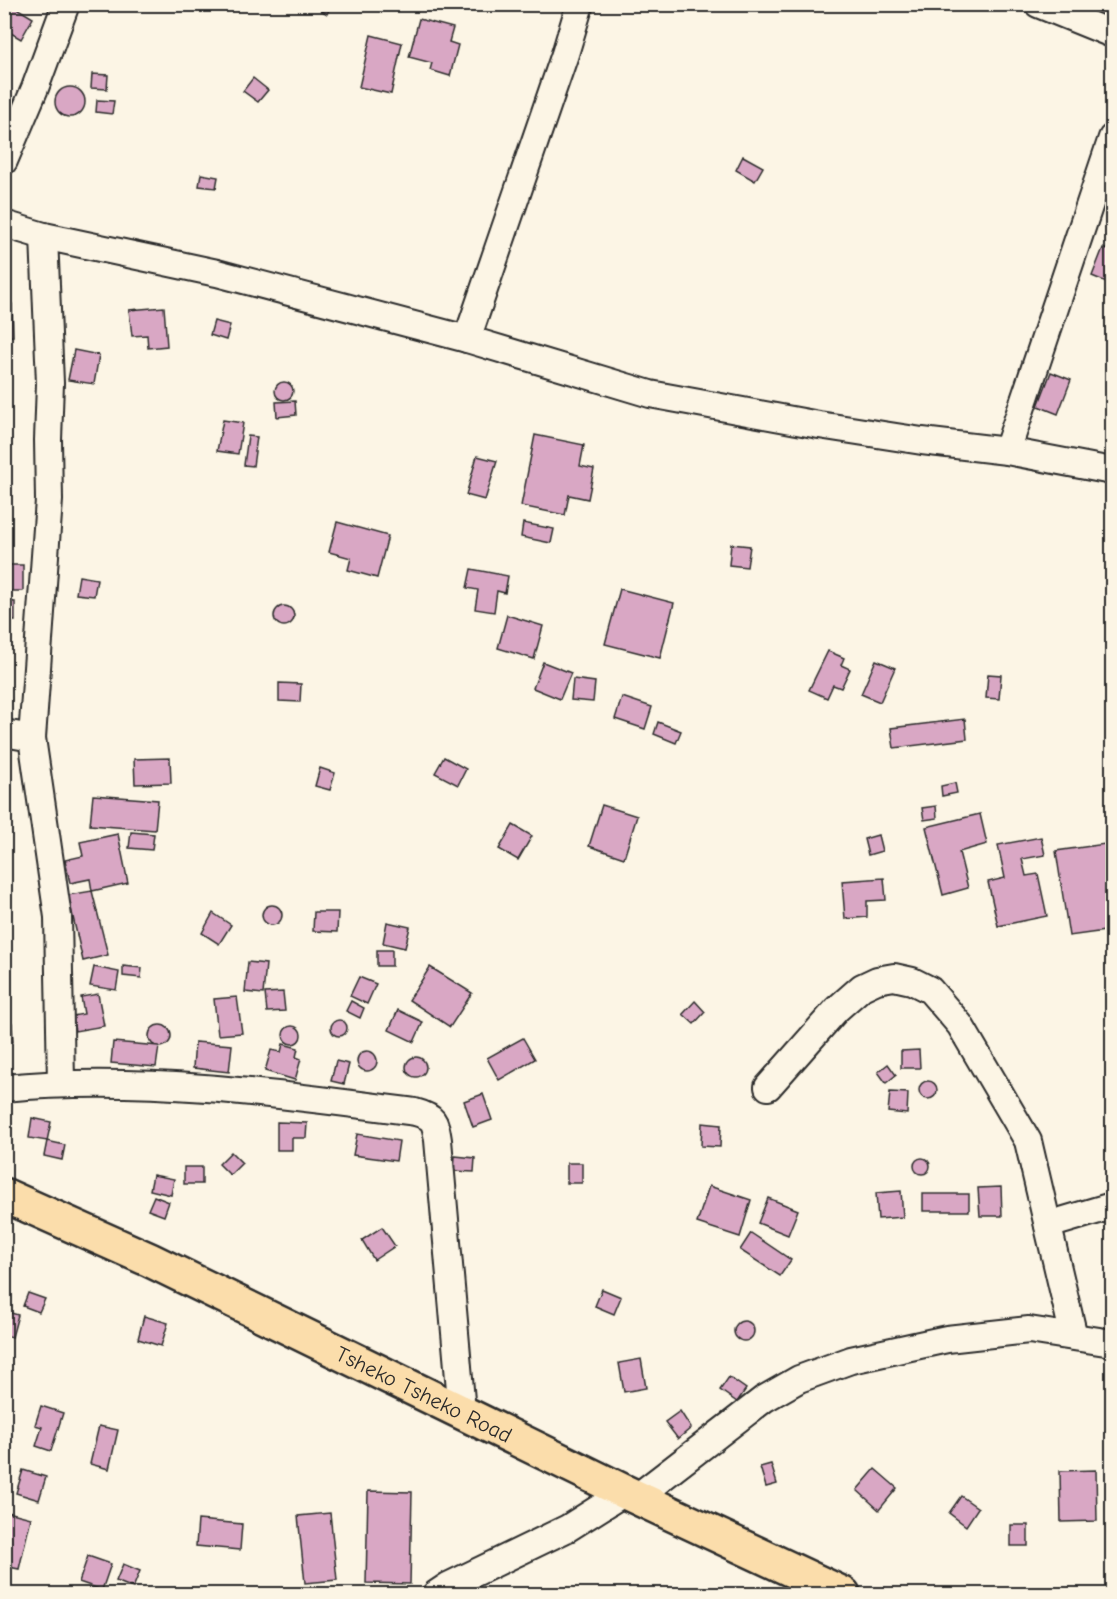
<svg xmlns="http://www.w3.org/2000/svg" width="1117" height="1599" viewBox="0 0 1117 1599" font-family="'Comic Neue',sans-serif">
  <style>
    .building { fill: #d9a7c4; stroke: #2b2b2b; stroke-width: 1.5 }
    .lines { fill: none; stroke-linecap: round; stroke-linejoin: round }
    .minor-casing { stroke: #2b2b2b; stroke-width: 30 }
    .trunk-casing { stroke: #2b2b2b; stroke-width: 38 }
    .minor { stroke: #fcf5e5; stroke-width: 26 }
    .trunk { stroke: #fbddab; stroke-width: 33 }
    .labels { text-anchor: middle; stroke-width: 5; stroke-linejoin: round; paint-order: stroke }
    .street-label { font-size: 22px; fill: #2b2b2b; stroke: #fcf5e5 }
  </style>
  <rect width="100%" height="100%" fill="#fcf5e5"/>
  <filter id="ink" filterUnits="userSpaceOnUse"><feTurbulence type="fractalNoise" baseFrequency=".0167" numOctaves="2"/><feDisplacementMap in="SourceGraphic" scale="12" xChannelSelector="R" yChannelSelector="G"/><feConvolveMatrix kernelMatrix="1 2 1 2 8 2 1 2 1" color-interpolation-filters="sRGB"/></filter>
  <g filter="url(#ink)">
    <g class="building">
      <polygon points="4,4 10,4 33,18 21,39 4,29"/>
      <polygon points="311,4 332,4 327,14"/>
      <polygon points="419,19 453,28 449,42 458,45 450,76 430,70 432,63 409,57"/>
      <polygon points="371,35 402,43 391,94 359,87"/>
      <polygon points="92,74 108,75 107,89 91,88"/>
      <polygon points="253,78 268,90 258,102 243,91"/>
      <circle cx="70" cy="102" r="15"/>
      <polygon points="97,100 114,101 112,114 96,112"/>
      <polygon points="743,156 763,167 755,181 736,170"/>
      <polygon points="201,174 218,177 216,188 199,186"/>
      <polygon points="1103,248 1112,252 1112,275 1109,283 1092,276"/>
      <polygon points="4,304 12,304 13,336 4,337"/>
      <polygon points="164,307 167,346 148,348 147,335 132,336 129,310"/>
      <polygon points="214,321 230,325 226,340 210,335"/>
      <polygon points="74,350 99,355 94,384 68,380"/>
      <polygon points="1051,372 1071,380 1058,414 1038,406"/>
      <circle cx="284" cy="391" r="9"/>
      <polygon points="295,401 296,415 277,417 276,402"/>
      <polygon points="223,420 243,423 238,454 217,451"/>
      <polygon points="535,435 584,445 580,466 594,469 588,499 569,495 565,515 521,506"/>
      <polygon points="248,436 257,437 253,466 244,465"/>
      <polygon points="477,456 497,461 485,500 466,495"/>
      <polygon points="337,522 388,536 377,578 348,570 351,558 329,552"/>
      <polygon points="523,523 554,529 551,543 521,537"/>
      <polygon points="731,544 750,546 747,567 729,565"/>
      <rect x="4" y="565" width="19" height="26"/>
      <polygon points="471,569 508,576 505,593 497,591 494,612 475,609 478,590 467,588"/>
      <polygon points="79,576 97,579 94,596 76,594"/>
      <polygon points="620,589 674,603 660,658 605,644"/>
      <polygon points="4,601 15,602 15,621 4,621"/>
      <circle cx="284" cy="616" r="10"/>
      <polygon points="507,615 543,626 534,659 498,648"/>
      <polygon points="828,651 844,658 841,665 850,669 841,688 833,685 827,698 809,690"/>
      <polygon points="876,660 895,668 880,702 861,694"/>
      <polygon points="543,662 571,673 560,699 533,688"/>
      <polygon points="988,674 1001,675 999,699 986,698"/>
      <polygon points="573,679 595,682 593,702 571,700"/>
      <polygon points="279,683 301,684 300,702 279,701"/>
      <polygon points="622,697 652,707 645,729 615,719"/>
      <polygon points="965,719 967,739 894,748 891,728"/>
      <polygon points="658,722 681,731 676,743 654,734"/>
      <polygon points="444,757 466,769 458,785 435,773"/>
      <polygon points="170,758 171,783 135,784 134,759"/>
      <polygon points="320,768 335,773 330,790 315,786"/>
      <polygon points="955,783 957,793 942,796 941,786"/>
      <polygon points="93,795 158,800 155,830 90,825"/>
      <polygon points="602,805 637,816 624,858 589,846"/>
      <polygon points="936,806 937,818 924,820 922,808"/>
      <polygon points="980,814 987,844 959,852 968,888 943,895 926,827"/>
      <polygon points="513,825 532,836 518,860 499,849"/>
      <polygon points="131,832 154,834 152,850 129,848"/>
      <polygon points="118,834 128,883 92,891 90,879 70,883 65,860 83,856 80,842"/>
      <polygon points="878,835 882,851 868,855 864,839"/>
      <polygon points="1041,837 1045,855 1022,859 1026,876 1038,874 1047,916 998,926 988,882 1005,878 998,845"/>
      <polygon points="1105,844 1107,855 1112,855 1112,930 1069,936 1056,851"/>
      <polygon points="884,878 886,900 867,901 867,917 845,919 842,881"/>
      <polygon points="92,891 108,955 83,961 68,895"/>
      <circle cx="272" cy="915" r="10"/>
      <polygon points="314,912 338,912 337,932 313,931"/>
      <polygon points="213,913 231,925 219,944 202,933"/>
      <polygon points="387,922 410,927 405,948 383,943"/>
      <rect x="377" y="950" width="15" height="16"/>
      <polygon points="248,962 266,964 263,994 245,992"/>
      <polygon points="123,966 142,968 141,978 123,976"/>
      <polygon points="94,967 119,972 116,990 90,986"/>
      <polygon points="430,967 472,993 450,1027 409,1000"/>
      <polygon points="359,977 376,984 367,1004 350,996"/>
      <polygon points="283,992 285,1011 267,1012 265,993"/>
      <polygon points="98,994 104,1026 75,1031 72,1016 84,1014 81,997"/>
      <polygon points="237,997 242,1033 218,1035 214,999"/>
      <polygon points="351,1001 364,1008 360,1018 346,1011"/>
      <polygon points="695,1001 705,1012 694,1024 683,1014"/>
      <polygon points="398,1010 423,1022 414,1042 389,1030"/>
      <circle cx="339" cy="1028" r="8"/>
      <polygon points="12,1023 13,1042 4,1042 4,1024"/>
      <circle cx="160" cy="1036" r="11"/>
      <circle cx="292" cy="1035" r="9"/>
      <polygon points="523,1038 535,1059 499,1080 487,1058"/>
      <polygon points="113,1042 159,1046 156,1067 111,1063"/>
      <polygon points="195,1042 232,1045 229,1072 193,1068"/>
      <polygon points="283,1044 298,1048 296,1057 301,1059 295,1080 265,1071 271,1050 281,1052"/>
      <polygon points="919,1050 920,1068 901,1068 901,1051"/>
      <circle cx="367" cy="1061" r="10"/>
      <circle cx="416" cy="1067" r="10"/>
      <polygon points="336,1061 349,1064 344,1084 331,1081"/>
      <polygon points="888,1064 896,1075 886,1083 878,1072"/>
      <circle cx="928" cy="1090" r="9"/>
      <polygon points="890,1092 908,1093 907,1114 888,1112"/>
      <polygon points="483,1094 492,1120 473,1127 464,1101"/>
      <polygon points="32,1118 51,1122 47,1141 29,1138"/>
      <polygon points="277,1122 307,1123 306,1138 292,1138 292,1150 277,1150"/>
      <polygon points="702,1123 721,1125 720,1147 701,1146"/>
      <polygon points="357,1134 399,1141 396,1161 353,1155"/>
      <polygon points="47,1141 65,1145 62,1160 44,1156"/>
      <polygon points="231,1152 242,1163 230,1175 219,1164"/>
      <polygon points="455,1156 475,1158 474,1172 454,1171"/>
      <circle cx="922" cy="1166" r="8"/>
      <rect x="567" y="1163" width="15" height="20"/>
      <rect x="184" y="1167" width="18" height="17"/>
      <polygon points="153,1175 174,1179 171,1195 150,1190"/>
      <polygon points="709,1186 751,1200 740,1237 697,1223"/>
      <polygon points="1001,1187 1002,1216 980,1216 978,1188"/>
      <polygon points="901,1191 903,1217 878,1219 876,1193"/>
      <rect x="923" y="1194" width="46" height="17"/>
      <polygon points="154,1196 169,1202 164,1216 148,1210"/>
      <polygon points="768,1198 798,1210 788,1235 758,1223"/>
      <polygon points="382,1227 395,1246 374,1260 362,1240"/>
      <polygon points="751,1233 791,1260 780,1276 740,1250"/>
      <polygon points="602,1289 621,1297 614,1314 595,1306"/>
      <polygon points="28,1293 45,1299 39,1312 23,1306"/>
      <polygon points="4,1311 18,1315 12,1337 4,1335"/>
      <polygon points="144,1316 168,1323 161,1346 138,1339"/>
      <circle cx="744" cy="1331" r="10"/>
      <polygon points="641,1359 646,1388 624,1392 619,1363"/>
      <polygon points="729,1377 746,1389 737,1402 720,1390"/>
      <polygon points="41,1406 63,1413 51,1451 36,1446 42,1427 35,1425"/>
      <polygon points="680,1411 691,1428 678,1439 665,1422"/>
      <polygon points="99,1426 118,1430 109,1469 90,1464"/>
      <polygon points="771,1464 777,1484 766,1487 760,1467"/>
      <polygon points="875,1469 897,1488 879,1510 857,1490"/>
      <polygon points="23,1470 46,1477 39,1500 16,1493"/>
      <polygon points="1096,1470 1097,1521 1061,1522 1060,1471"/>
      <polygon points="368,1491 412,1492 410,1584 366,1583"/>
      <polygon points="961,1496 978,1508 966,1526 949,1513"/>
      <polygon points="8,1512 31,1518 19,1569 4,1566 4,1525"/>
      <polygon points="330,1513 337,1580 305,1583 298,1516"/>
      <polygon points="198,1520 242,1524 240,1550 196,1546"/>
      <rect x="1011" y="1525" width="17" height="21"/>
      <polygon points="88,1556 111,1564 102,1590 79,1582"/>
      <polygon points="123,1564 140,1571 133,1588 116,1581"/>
    </g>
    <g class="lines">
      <g class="minor-casing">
        <g id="minor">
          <polyline points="1038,4 1112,34"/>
          <polyline points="4,161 35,88 66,4"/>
          <polyline points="4,224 44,236 217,273 467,339 650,394 819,425 922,441 1007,451 1112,471"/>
          <polyline points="467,339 565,54 580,4"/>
          <polyline points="1007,451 1112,138"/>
          <polyline points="4,733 32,738 58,917 61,1083"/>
          <polyline points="32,738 49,500 48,440 50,383 44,236"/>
          <polyline points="768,1087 837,1009 862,987 877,980 894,977 912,981 930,990 960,1025 1028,1141 1074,1337"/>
          <path d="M4,1088c137,-13 276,6 411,24 19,5 20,9 23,28l24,272"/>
          <polyline points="1048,1225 1112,1206"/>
          <polyline points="637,1497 764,1399 799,1379 851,1360 947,1339 1029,1330 1112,1343"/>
          <polyline points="436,1594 448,1586 568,1528 625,1492"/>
        </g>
      </g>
      <g class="trunk-casing">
        <g id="trunk">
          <path id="s1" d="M4,1195l146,65 475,232 218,102"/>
        </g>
      </g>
      <use href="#minor" class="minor"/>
      <use href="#trunk" class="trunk"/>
    </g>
  </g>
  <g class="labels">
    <g class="street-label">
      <text dy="8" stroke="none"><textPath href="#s1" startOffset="465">Tsheko Tsheko Road</textPath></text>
    </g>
  </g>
  <rect width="1117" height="1599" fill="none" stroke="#fcf5e5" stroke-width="24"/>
  <rect x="12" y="12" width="1093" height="1575" fill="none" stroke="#2b2b2b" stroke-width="2" filter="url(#ink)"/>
</svg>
